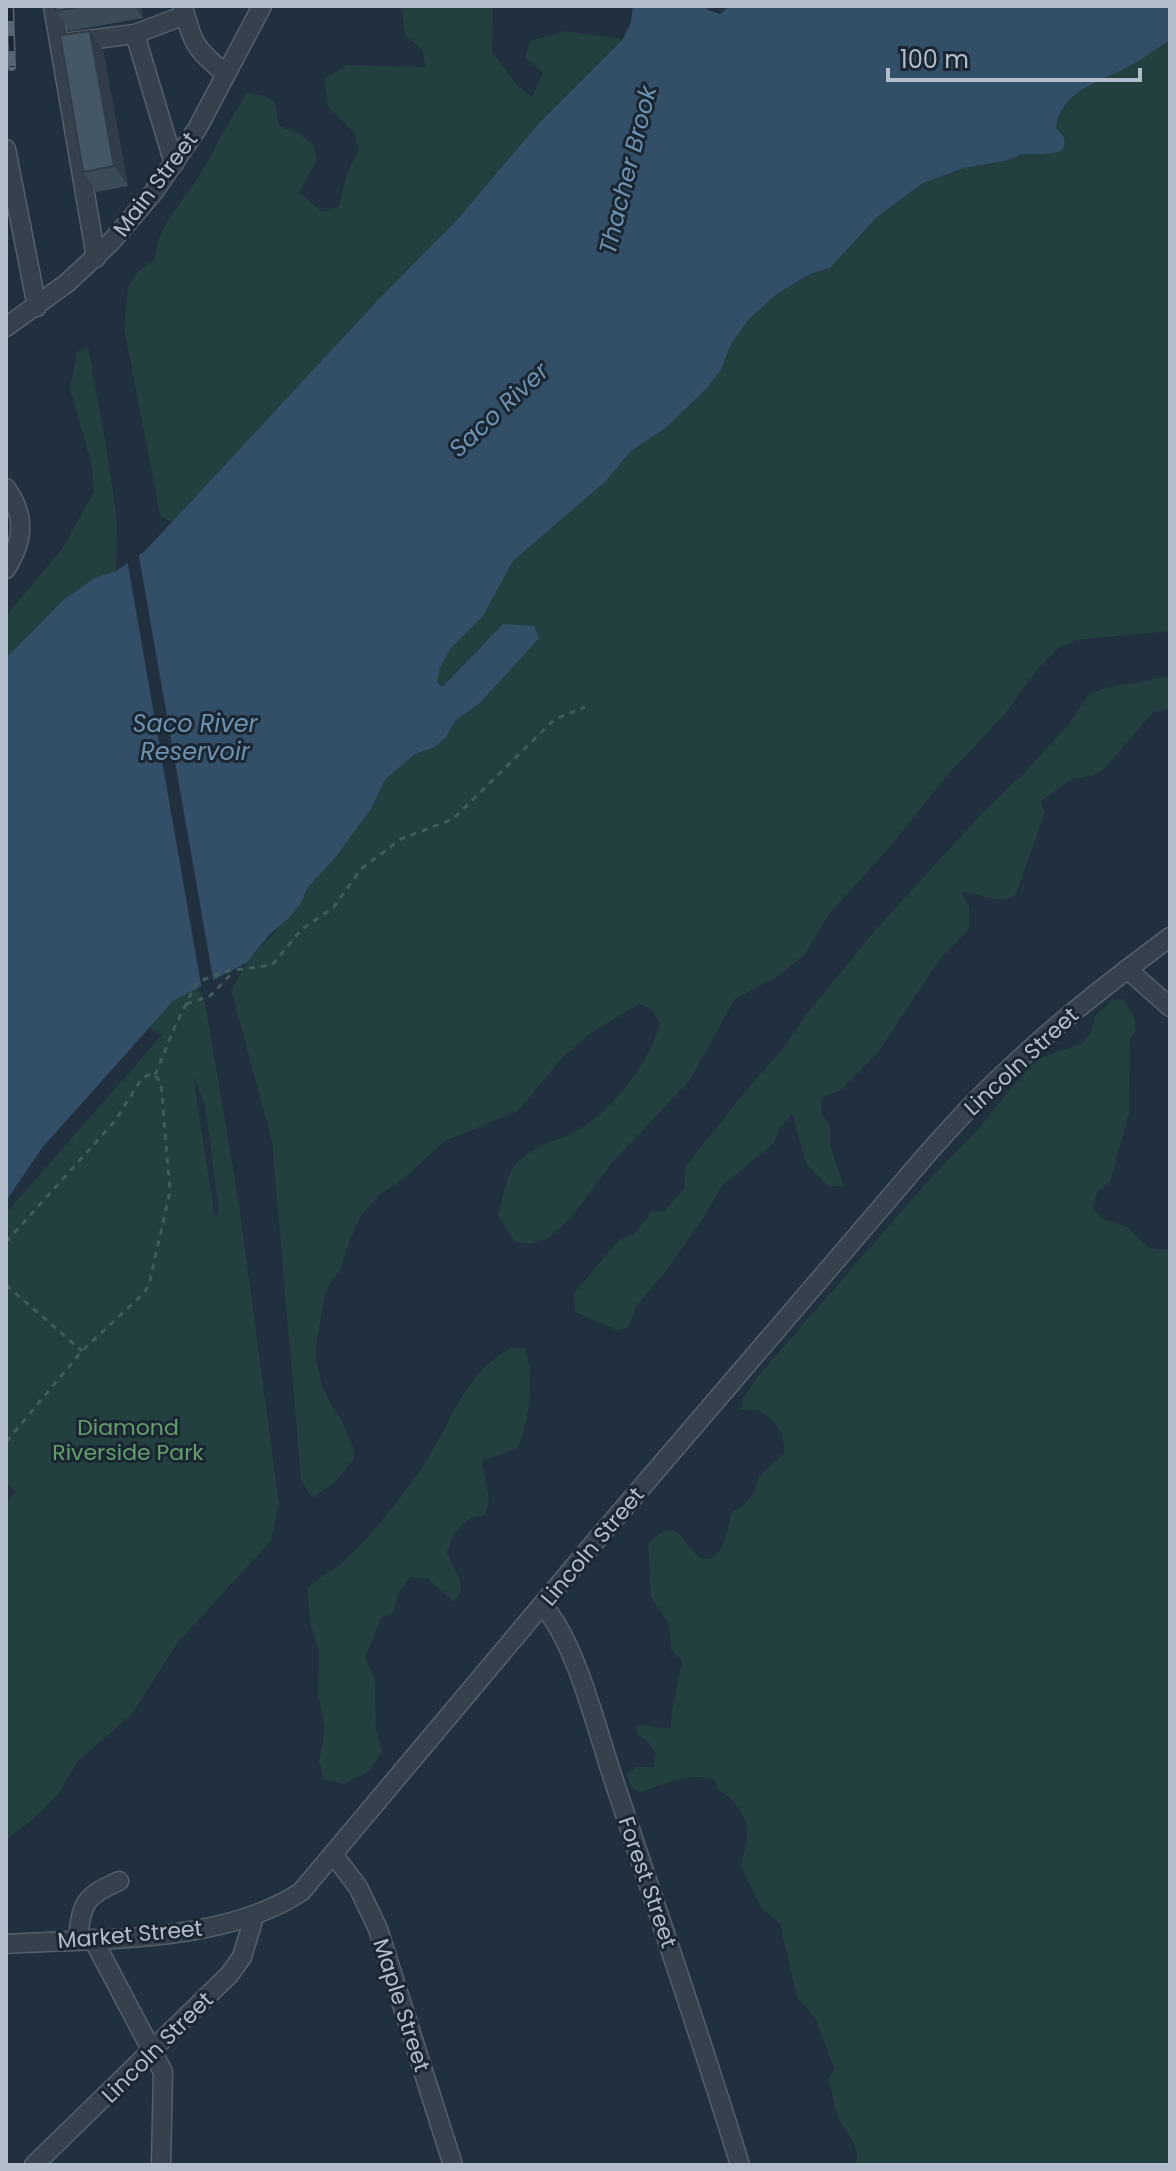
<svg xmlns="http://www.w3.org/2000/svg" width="1176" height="2171" viewBox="0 0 1176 2171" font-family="Poppins,sans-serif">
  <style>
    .green { fill: #233f3f; fill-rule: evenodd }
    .water { fill: #334e67 }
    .pier { fill: #21303e }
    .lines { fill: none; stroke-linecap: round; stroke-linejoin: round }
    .minor-casing { stroke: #53606c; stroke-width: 21 }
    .path { stroke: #415b5c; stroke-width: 3; stroke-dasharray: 6 6; stroke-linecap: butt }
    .minor { stroke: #35424e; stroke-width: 18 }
    .rail-casing { stroke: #576676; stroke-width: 8 }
    .rail { stroke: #1a2733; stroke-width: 5; stroke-dasharray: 15; stroke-linecap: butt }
    .wall { fill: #3b4a57 }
    .shaded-wall { fill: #303c47 }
    .building { fill: #455665; stroke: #303c47; stroke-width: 2 }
    .labels { text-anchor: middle; stroke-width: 6; stroke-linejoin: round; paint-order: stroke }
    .street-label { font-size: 22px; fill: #b1bdca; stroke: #1a2733 }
    .park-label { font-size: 22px; fill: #669d6d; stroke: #1a2733 }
    .water-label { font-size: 24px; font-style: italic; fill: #6f91b0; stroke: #1a2733 }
  </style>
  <rect width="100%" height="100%" fill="#21303e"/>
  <g class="green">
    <path d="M401,6h92l-1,46 26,34 14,11 11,-24 -18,-16 5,-16 35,-10 58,8 -83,83 -84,99 -79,80 -205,221 -12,-7 -36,-187 4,-41 9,-14 18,-14c2,-33 25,-53 42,-80 18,-28 31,-58 50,-86l17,3 11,6 4,24 21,8 14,12 3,14 -18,33 24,19 16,-6 8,-32 12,-25 -5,-17 -26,-25 -3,-28 22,-14 78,2 -2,-16 -18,-16z"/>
    <path d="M1170,40v591l-94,9 -19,9 -20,21 -32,44 -56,59 -61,76 -59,65 -24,40 -27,22 -43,23 -45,81 -79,84 -42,56 -22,19 -18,5 -15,-3 -16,-26c4,-14 7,-35 15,-47 16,-21 41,-26 63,-37 37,-21 74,-68 84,-109l-10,-14 -11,-4 -51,31 -25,22 -45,54 -73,30 -42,38 -24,16 -18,21 -10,21 -11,34 -7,7 -8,16 -10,59 7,34 22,39 10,23 -1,11 -19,23 -22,15 -11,-18 -29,-339 -41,-151 15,-27 55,-60 7,-16 63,-78 14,-29 30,-26 20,-7 11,-10 10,-17 24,-18 58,-64 -35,-14 -62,63 -4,-5 3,-14 10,-19 33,-33 30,-55 93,-80 25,-30 36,-24 39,-38 15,-19 10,-26 18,-25 28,-25 33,-20 20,-6 47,-51 46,-34 41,-15 41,-7 17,-7h23l20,-53 28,-19 30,-13z"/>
    <path d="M88,347l19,103 10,71 -1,50c-47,15 -77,53 -110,87v-42l56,-67 32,-57 -2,-26 -22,-77 7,-37z"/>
    <polygon points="1170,676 1170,709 1153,712 1104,769 1092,776 1072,779 1041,801 1045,813 1015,896 1001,900 962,892 969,908 969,929 940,959 879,1051 841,1090 822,1097 821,1113 830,1126 830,1146 844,1186 828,1186 807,1165 792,1114 780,1128 774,1143 721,1187 705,1216 665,1272 637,1305 628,1328 617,1330 575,1312 574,1293 618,1241 634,1234 652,1211 664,1212 684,1188 686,1166 754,1081 782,1050 808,1012 878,927 986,809 1026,771 1069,724 1089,694 1106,688"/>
    <path d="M193,980l12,22 34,202 40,300 -8,37 -93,101 -46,72 -54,47 -20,33 -19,20 -33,26v-336l10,-13 -10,-7v-271l157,-179 -7,-1 -11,-10zM193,1076l12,28 14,108 -4,5z"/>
    <path d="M1123,999l11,18 2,14 -6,8 -1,74 -19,69 -13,10 -4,17 8,9 26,9 22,21 21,2v915h-315c8,-23 -14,-34 -19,-54 -3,-11 -4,-21 -8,-32l7,-10 -20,-51 -18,-21 -17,-73 -19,-17 -21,-42c13,-34 9,-56 -23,-76l-2,-9c-25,-9 -50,4 -74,12l-10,-5 -4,-14 10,-6h16l3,-13 -8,-12 -11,-8 -1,-8c13,-2 22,3 35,2l1,-18 10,-49 -11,-12 -2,-25 -18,-27 -3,-54c6,-5 13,-14 22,-13 13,1 15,14 23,21 26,27 36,-21 38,-38 14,-8 26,-18 27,-35l26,-25c2,-16 -8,-35 -25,-42 -5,-2 -12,0 -19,-2l5,-13 13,-20 170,-195 51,-53 33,-41 26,-28 45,-16 8,-11 4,-16 17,-16z"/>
    <path d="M511,1348h13c12,25 5,75 -6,100l-36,13 7,38 -4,16c-23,3 -31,17 -38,37 5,17 24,36 7,50l-26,-23 -18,-2 -11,15 -7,22 -11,4 -16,40 10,21 1,50 6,23 -13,19 -26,13 -19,-5 -5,-18 6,-32 -7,-35 1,-43 -8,-25 -4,-38c11,-10 24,-15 35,-25 30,-28 56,-61 79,-94 30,-44 40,-93 90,-121z"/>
  </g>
  <path class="water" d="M633,6h72l3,4 12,4 10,-8h440v34c-16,10 -31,22 -48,30 -28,14 -61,22 -66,58 8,7 11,13 6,23l-17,3h-23l-17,7 -41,7 -41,15 -46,34 -47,51 -20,6 -33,20 -28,25 -18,25 -10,26 -15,19 -39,38 -36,24 -25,30 -93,80 -30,55 -33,33 -10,19 -3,14 5,5 61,-63 31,2 5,12 -59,65 -24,17 -10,17 -11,10 -20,7 -30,26 -14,29 -37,50 -26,28 -7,16 -13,16 -17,14 -25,30 -73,38 -131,147 -36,53v-543l56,-57 33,-23 21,-7 29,-20 232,-250 79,-80 84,-99 83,-83 8,-17z"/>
  <polygon class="pier" points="138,551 214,984 202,990 127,559"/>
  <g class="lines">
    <g class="minor-casing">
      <g id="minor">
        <polyline points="53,6 96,258"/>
        <path d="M183,6c9,37 13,44 43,68"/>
        <polyline points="135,34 174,164"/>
        <polyline points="72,42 135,34 185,15"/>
        <polyline points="6,149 37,307"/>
        <polyline points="6,327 67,283 111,242 153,193 197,129 262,6"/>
        <path d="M6,488c20,28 18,52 0,81"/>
        <polyline points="1127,969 1170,1007"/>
        <path d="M542,1605c34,35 56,130 73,179 42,127 86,253 125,381"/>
        <polyline points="333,1854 358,1887 378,1929 453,2165"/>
        <polyline points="93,1939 163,2072 161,2165"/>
        <path d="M78,1940c3,-37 7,-44 41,-59"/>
        <path d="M6,1944c93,-6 215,0 295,-52l293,-349 334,-390c26,-29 52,-58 81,-84 50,-48 105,-90 161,-132"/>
        <polyline points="34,2165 229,1975 242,1957 254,1917"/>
      </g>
    </g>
    <g class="path">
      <polyline points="186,1004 210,996 234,971"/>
      <polyline points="155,1075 176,1024 197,982 228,971 272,965 302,929 333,908 361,869 401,839 453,819 555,719 585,707"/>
      <polyline points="6,1242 115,1121 140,1081 148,1075 155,1075 161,1083 170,1191 149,1285 144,1293 82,1351 6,1442"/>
      <polyline points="6,1285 82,1351"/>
    </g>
    <use href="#minor" class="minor"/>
    <g class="rail-casing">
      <polyline id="rail" points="10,6 12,67"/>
    </g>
    <use href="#rail" class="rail"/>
  </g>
  <g class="wall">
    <polygon points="55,6 141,6 143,18 70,31 56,11"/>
    <polygon points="103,50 128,186 97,192 83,172"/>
  </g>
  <g class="shaded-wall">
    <polygon points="135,6 141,6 143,18"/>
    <polygon points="90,31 103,50 128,186 114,166"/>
  </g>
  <g class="building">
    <polygon points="55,6 85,6 56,11"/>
    <polygon points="90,31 114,166 83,172 60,35"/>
  </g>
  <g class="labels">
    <g class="street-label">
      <text transform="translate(155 184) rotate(-53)" y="8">Main Street</text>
      <text transform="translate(1021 1061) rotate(-43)" y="8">Lincoln Street</text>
      <text transform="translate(592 1546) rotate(-50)" y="8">Lincoln Street</text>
      <text transform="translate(648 1882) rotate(71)" y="8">Forest Street</text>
      <text transform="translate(130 1934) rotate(-5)" y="8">Market Street</text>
      <text transform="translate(402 2005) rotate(72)" y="8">Maple Street</text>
      <text transform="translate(157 2047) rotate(-45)" y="8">Lincoln Street</text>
    </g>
    <g class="park-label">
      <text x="128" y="1435">Diamond<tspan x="128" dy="25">Riverside Park</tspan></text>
    </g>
    <g class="water-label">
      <text transform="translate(628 170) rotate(-76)" y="8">Thacher Brook</text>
      <text transform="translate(499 410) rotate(-43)" y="8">Saco River</text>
      <text x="195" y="732">Saco River<tspan x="195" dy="28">Reservoir</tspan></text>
    </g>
  </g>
  <rect width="1176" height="2171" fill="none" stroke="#b1bdca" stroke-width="16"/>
  <path d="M888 68v12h252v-12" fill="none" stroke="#b1bdca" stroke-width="4"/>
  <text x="900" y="68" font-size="24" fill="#b1bdca" stroke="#1a2733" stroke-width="6" paint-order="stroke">100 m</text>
</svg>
